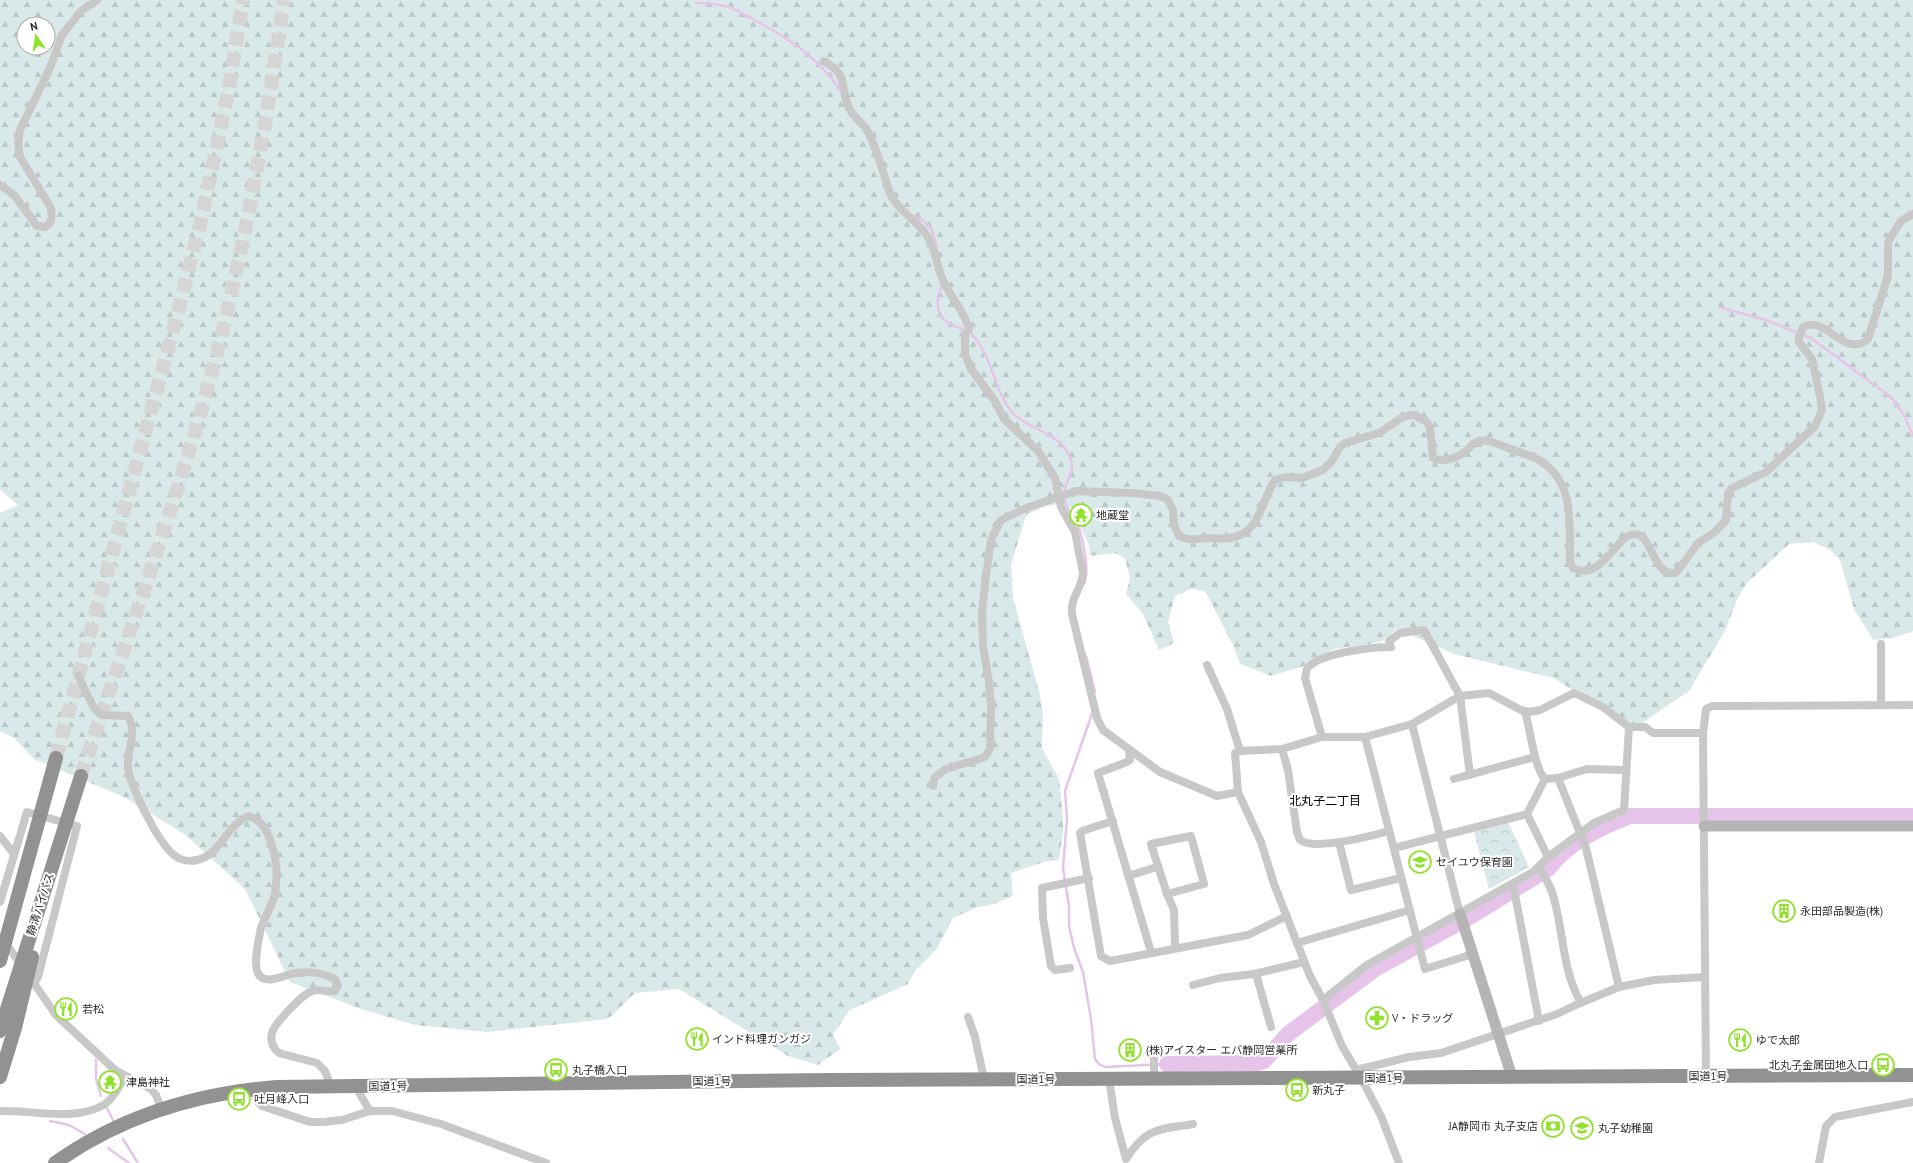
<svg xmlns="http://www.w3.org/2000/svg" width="1913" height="1163" viewBox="0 0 1913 1163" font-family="'PT Sans','Noto Sans JP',sans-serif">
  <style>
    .forest { fill: url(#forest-firs); fill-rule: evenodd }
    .park { fill: url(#park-crowns) }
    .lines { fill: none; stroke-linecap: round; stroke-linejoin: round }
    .stream { stroke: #e6c4e9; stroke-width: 2.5 }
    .river { stroke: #e6c4e9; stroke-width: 16 }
    .highway-tunnel { stroke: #d5d5d5; stroke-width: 14; stroke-dasharray: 14 7; stroke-linecap: butt }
    .street { stroke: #c8c8c8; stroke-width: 8 }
    .secondary { stroke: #b5b5b5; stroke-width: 11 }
    .highway { stroke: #929292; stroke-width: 14 }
    .labels { text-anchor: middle; stroke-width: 4; stroke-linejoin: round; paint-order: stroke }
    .poi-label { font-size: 11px; fill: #2b2b2b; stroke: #fff; text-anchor: start }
    .street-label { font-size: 11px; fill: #2b2b2b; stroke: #fff }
    .neighbourhood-label { font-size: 12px; fill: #000; stroke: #fff }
  </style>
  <defs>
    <pattern id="forest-firs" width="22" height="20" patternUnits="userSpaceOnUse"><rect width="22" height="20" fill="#d9e9e9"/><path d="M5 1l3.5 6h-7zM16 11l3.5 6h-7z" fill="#bac8c8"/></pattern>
    <pattern id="park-crowns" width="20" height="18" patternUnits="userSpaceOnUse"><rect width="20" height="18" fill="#d9e9e9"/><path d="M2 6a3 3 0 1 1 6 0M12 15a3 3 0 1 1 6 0" fill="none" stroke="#bac8c8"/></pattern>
  </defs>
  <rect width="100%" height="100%" fill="#fff"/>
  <path class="forest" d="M0,0h1913v631l-20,7 -20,2 -19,-31 -14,-49 -10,-10 -16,-8 -25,2 -43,40 -9,16 -12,31 -36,60 -48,33 -10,-1 -17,-8 -61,-37 -99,-24 -57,-25 -16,13 -47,7 -30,17 -33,10 -31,-12 -7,-19 -28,-54 -14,-2 -16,7 -7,26 6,21 -15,7 -16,-36 -17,-20 4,-16 -5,-20 -10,-5 -25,3 -1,-11 -18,-38c-19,-6 -27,0 -45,8l-15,50 2,33 27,97 3,21 -1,32 17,31 4,38v16l-4,27 -12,1 -36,12 2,23 -20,8 -18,4 -22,10 -17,32 -21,21 -7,13 -58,26 -17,24 7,15 -22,16 -30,-9 -109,-67 -44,4 -27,26 -121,13 -72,-7 -51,-15 -74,-28 -45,-93 -61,-55 -60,-37 -90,-38 -20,-21 -14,-7v-218l18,-8 -18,-15zM24,24h24v24h-24z"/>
  <polygon class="park" points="1508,822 1529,867 1489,889 1474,832"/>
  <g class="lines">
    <g class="stream">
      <path d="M696,3c10,0 20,1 30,3 10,3 16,8 25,12 37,20 65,37 90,73"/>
      <path d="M912,215c20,9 21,14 25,34"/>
      <path d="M942,285c-3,10 -7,19 -2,29 7,15 24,11 34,23 19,21 20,54 38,75 15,17 41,19 54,38 16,24 -6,29 -1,51 2,9 9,16 13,24 5,14 12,46 6,59"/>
      <polyline points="1722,308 1766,320 1811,338 1892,398 1904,415 1913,436"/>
      <polyline points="1086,656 1095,692"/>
      <polyline points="1093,711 1065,791 1067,818 1063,868 1069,906 1069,926 1074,948 1083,972 1091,1019 1095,1059 1099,1064 1105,1067 1167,1064"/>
      <polyline points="96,1060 96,1079 101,1096"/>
      <polyline points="107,1108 114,1122"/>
      <polyline points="50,1121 69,1125 85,1134"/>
      <polyline points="123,1139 138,1163"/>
      <polyline points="108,1148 129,1163"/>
    </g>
    <g class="river">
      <path d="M1468,918l80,-49c20,-26 51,-41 82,-53h283"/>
      <polyline points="1167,1064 1258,1063 1264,1061 1288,1034 1375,969 1457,924"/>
    </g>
    <g class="highway-tunnel">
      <polyline points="56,758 173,331 200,225 228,93 243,0"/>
      <path d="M81,776c35,-106 73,-211 106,-318 47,-149 75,-304 97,-458"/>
    </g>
    <g class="street">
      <path d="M824,61c28,17 14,26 26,49 5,8 13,13 18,22 9,16 16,45 23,64 9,15 24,24 35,38 10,13 10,32 17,46 7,17 21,30 26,49"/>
      <path d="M0,185l14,10 23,31 8,1c8,-5 7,-10 6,-19l-31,-51 -2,-14 2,-13 30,-62 12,-33 19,-24 16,-11"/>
      <path d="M965,335v19l6,15 24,32 9,18 34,32 17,27 6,29 14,25 8,41c-1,16 -13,24 -11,41l25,104 6,12 57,42 57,24 21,-4"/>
      <polyline points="1881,644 1881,705"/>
      <polyline points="1207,665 1227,709 1240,751"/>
      <path d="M78,676l16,32 7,7 27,1c10,18 -1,32 0,50 1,19 31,78 46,89 6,5 15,7 23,5 24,-5 30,-37 52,-44 13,5 18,14 22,27 4,12 7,26 5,39 0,6 -1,14 -4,21 -3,8 -8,16 -11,25 -2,10 -10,42 0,49 9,7 25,-3 35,-4 12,-2 27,0 39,6l3,7 -3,5c-9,2 -16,-4 -25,1 -9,4 -36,32 -38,41 -2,8 1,15 7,20l38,10 8,8 6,15"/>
      <path d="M1525,711c5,17 9,57 20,68l13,-1 29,-9 38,1"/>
      <polyline points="1412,724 1460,914"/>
      <path d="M1322,737l-17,-59c1,-3 1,-7 2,-9 10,-16 66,-22 84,-22l-2,-6 11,-8 24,-3 36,66 10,79"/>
      <polyline points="1365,737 1425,969 1473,954"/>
      <path d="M1282,749l6,21 9,62 3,8c15,11 71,-4 89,-9"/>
      <polyline points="1129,751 1130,760 1127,762 1098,773 1151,952"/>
      <polyline points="1558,778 1586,848 1619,987"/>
      <polyline points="1454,779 1535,757"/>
      <path d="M933,786l2,-9 11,-8 39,-12 5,-8 1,-41 -2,-26 -6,-36 -1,-32 3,-31 6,-43 10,-20 25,-12 50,-17 56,2 29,3 7,4 5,10 1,15 5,11c11,6 18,2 30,2 7,0 14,1 21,0 30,-4 31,-37 45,-58l11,-3 16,1 21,-8 9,-9 8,-14 5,-4 34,-10 24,-16 7,-2h5l12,7 3,6 3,30c10,5 25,0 34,-8 3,-2 5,-6 9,-8 10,-5 26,4 35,7 9,4 20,6 28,11 37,22 30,66 31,102l3,6c26,14 42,-28 57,-33 24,-7 20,42 46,38l22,-30 17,-11 11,-12 2,-27 4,-5 34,-16 49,-46 7,-16 -1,-8 -9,-43 -13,-17v-5l4,-10c24,-13 40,33 65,12l20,-63v-32l2,-6 11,-17 12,-7"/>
      <polyline points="1527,814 1548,857"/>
      <polyline points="1113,821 1082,831 1080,833 1101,956 1110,961 1248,935 1287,916"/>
      <polyline points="0,836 14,854"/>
      <polygon points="1191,836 1204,884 1167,894 1151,844"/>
      <polyline points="1339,842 1351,890 1401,878"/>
      <polyline points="1394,848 1527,814 1545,779"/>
      <path d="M1539,867c4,8 10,16 13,25 12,36 9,77 29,111"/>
      <polyline points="1128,876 1157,867"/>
      <polyline points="1513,884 1539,1021"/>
      <polyline points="1167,894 1174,910 1175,947"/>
      <polyline points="0,902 27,812 77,826 38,977 34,983"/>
      <polyline points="4,941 22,966"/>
      <polyline points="1297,943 1410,910"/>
      <polyline points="1070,968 1055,970 1051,966 1043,918 1042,888 1089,878"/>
      <polyline points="1256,974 1271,1027"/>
      <polyline points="31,979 56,1015 115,1070 151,1089 156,1095 161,1108"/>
      <polyline points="1193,985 1220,978 1254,974 1304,962"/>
      <polyline points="1323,1000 1367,965 1533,872 1548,857 1594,823 1624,810 1629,727"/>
      <polyline points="968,1017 975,1037 984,1079"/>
      <polyline points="1356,1070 1409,1057 1441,1053 1557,1014 1578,1004 1619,987 1654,980 1704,977"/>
      <polyline points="1706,1076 1703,733 1706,709 1712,706 1913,705"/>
      <path d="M1109,1079l6,39 11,41c21,-32 31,-29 67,-35"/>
      <polyline points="1154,1079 1154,1058"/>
      <polyline points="355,1086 370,1111"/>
      <polyline points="253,1089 257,1101 262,1106 310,1122 323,1122 342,1120 370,1111 392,1111 441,1124 546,1163"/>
      <path d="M0,1111c31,-1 78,11 105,-7 9,-6 14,-18 20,-27"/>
      <polyline points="1399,1163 1381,1116 1361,1078 1342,1046 1323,1000 1310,976 1274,884 1261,842 1238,792 1235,753 1240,751 1282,749 1322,737 1365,737 1412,724 1460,696 1489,693 1521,710 1530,712 1540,710 1574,693 1603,707 1629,727 1645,727 1653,733 1703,733"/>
      <polyline points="1819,1163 1826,1126 1835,1117 1913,1102"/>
    </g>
    <g class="secondary">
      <polyline points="1704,826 1913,826"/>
      <polyline points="1460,914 1512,1077"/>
    </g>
    <g class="highway">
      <polyline points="0,961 56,758"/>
      <polyline points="0,1031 81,776"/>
      <polyline points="0,1077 15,1028 32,957"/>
      <path d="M55,1163c66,-47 142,-70 222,-76l553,-7 1083,-5"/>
    </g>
  </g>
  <defs>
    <g id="temple-ring" transform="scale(1.15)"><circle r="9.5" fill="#fff" stroke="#93e12f" stroke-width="1.5"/><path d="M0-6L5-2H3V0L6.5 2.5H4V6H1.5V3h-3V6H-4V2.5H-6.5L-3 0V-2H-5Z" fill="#93e12f"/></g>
    <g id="school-ring" transform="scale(1.15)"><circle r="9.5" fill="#fff" stroke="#93e12f" stroke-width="1.5"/><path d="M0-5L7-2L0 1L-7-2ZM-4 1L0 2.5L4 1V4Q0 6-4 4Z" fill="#93e12f"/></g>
    <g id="building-ring" transform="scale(1.15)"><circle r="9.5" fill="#fff" stroke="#93e12f" stroke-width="1.5"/><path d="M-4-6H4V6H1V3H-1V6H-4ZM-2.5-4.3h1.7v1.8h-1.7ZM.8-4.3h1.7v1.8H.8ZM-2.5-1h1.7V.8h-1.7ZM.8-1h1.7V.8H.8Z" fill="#93e12f"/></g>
    <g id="restaurant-ring" transform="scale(1.15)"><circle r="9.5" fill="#fff" stroke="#93e12f" stroke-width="1.5"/><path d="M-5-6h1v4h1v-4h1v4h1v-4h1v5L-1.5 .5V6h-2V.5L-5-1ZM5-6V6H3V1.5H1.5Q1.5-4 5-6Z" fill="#93e12f"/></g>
    <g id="pharmacy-ring" transform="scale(1.15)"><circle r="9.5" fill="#fff" stroke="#93e12f" stroke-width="1.5"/><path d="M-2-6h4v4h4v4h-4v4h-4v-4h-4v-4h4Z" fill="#93e12f"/></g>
    <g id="bus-ring" transform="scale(1.15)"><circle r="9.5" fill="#fff" stroke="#93e12f" stroke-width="1.5"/><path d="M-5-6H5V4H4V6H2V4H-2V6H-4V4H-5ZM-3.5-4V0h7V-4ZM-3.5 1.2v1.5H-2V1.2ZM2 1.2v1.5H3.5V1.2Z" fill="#93e12f"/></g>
    <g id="bank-ring" transform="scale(1.15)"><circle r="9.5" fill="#fff" stroke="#93e12f" stroke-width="1.5"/><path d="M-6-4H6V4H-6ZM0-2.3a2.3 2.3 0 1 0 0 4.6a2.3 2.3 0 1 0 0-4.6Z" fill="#93e12f"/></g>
  </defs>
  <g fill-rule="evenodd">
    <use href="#temple-ring" x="1081" y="515"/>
    <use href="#school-ring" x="1420" y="862"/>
    <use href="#building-ring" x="1784" y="911"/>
    <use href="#restaurant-ring" x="66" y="1009"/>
    <use href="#pharmacy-ring" x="1377" y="1018"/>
    <use href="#restaurant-ring" x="697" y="1039"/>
    <use href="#restaurant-ring" x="1740" y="1040"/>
    <use href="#building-ring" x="1130" y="1050"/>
    <use href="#bus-ring" x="1883" y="1065"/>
    <use href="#bus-ring" x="556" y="1070"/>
    <use href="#temple-ring" x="110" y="1082"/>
    <use href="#bus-ring" x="1297" y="1090"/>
    <use href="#bus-ring" x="239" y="1099"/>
    <use href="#bank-ring" x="1553" y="1126"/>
    <use href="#school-ring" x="1582" y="1128"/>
  </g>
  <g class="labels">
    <g class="poi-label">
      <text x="1096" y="519">地蔵堂</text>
      <text x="1436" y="866">セイユウ保育園</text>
      <text x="1800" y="915">永田部品製造(株)</text>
      <text x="82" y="1013">若松</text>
      <text x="1392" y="1022">V・ドラッグ</text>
      <text x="712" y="1043">インド料理ガンガジ</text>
      <text x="1756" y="1044">ゆで太郎</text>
      <text x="1146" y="1054">(株)アイスター エバ静岡営業所</text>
      <text x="1868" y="1069" text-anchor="end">北丸子金属団地入口</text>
      <text x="572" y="1074">丸子橋入口</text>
      <text x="126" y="1086">津島神社</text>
      <text x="1312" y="1094">新丸子</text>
      <text x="254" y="1103">吐月峰入口</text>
      <text x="1538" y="1130" text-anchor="end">JA静岡市 丸子支店</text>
      <text x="1598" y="1132">丸子幼稚園</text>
    </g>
    <g class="street-label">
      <text transform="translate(40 904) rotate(-72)" y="4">静清バイパス</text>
      <text x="1708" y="1080">国道1号</text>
      <text x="1384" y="1082">国道1号</text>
      <text x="1036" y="1083">国道1号</text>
      <text x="712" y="1085">国道1号</text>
      <text transform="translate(388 1086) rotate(-1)" y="4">国道1号</text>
    </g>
    <g class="neighbourhood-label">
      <text x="1325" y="805">北丸子二丁目</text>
    </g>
  </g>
  <g transform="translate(36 36) rotate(347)"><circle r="19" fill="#ffffff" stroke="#aaaaaa"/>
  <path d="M0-3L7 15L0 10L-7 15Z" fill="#93e12f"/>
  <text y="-6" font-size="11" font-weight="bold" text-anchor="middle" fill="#2b2b2b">N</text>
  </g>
</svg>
